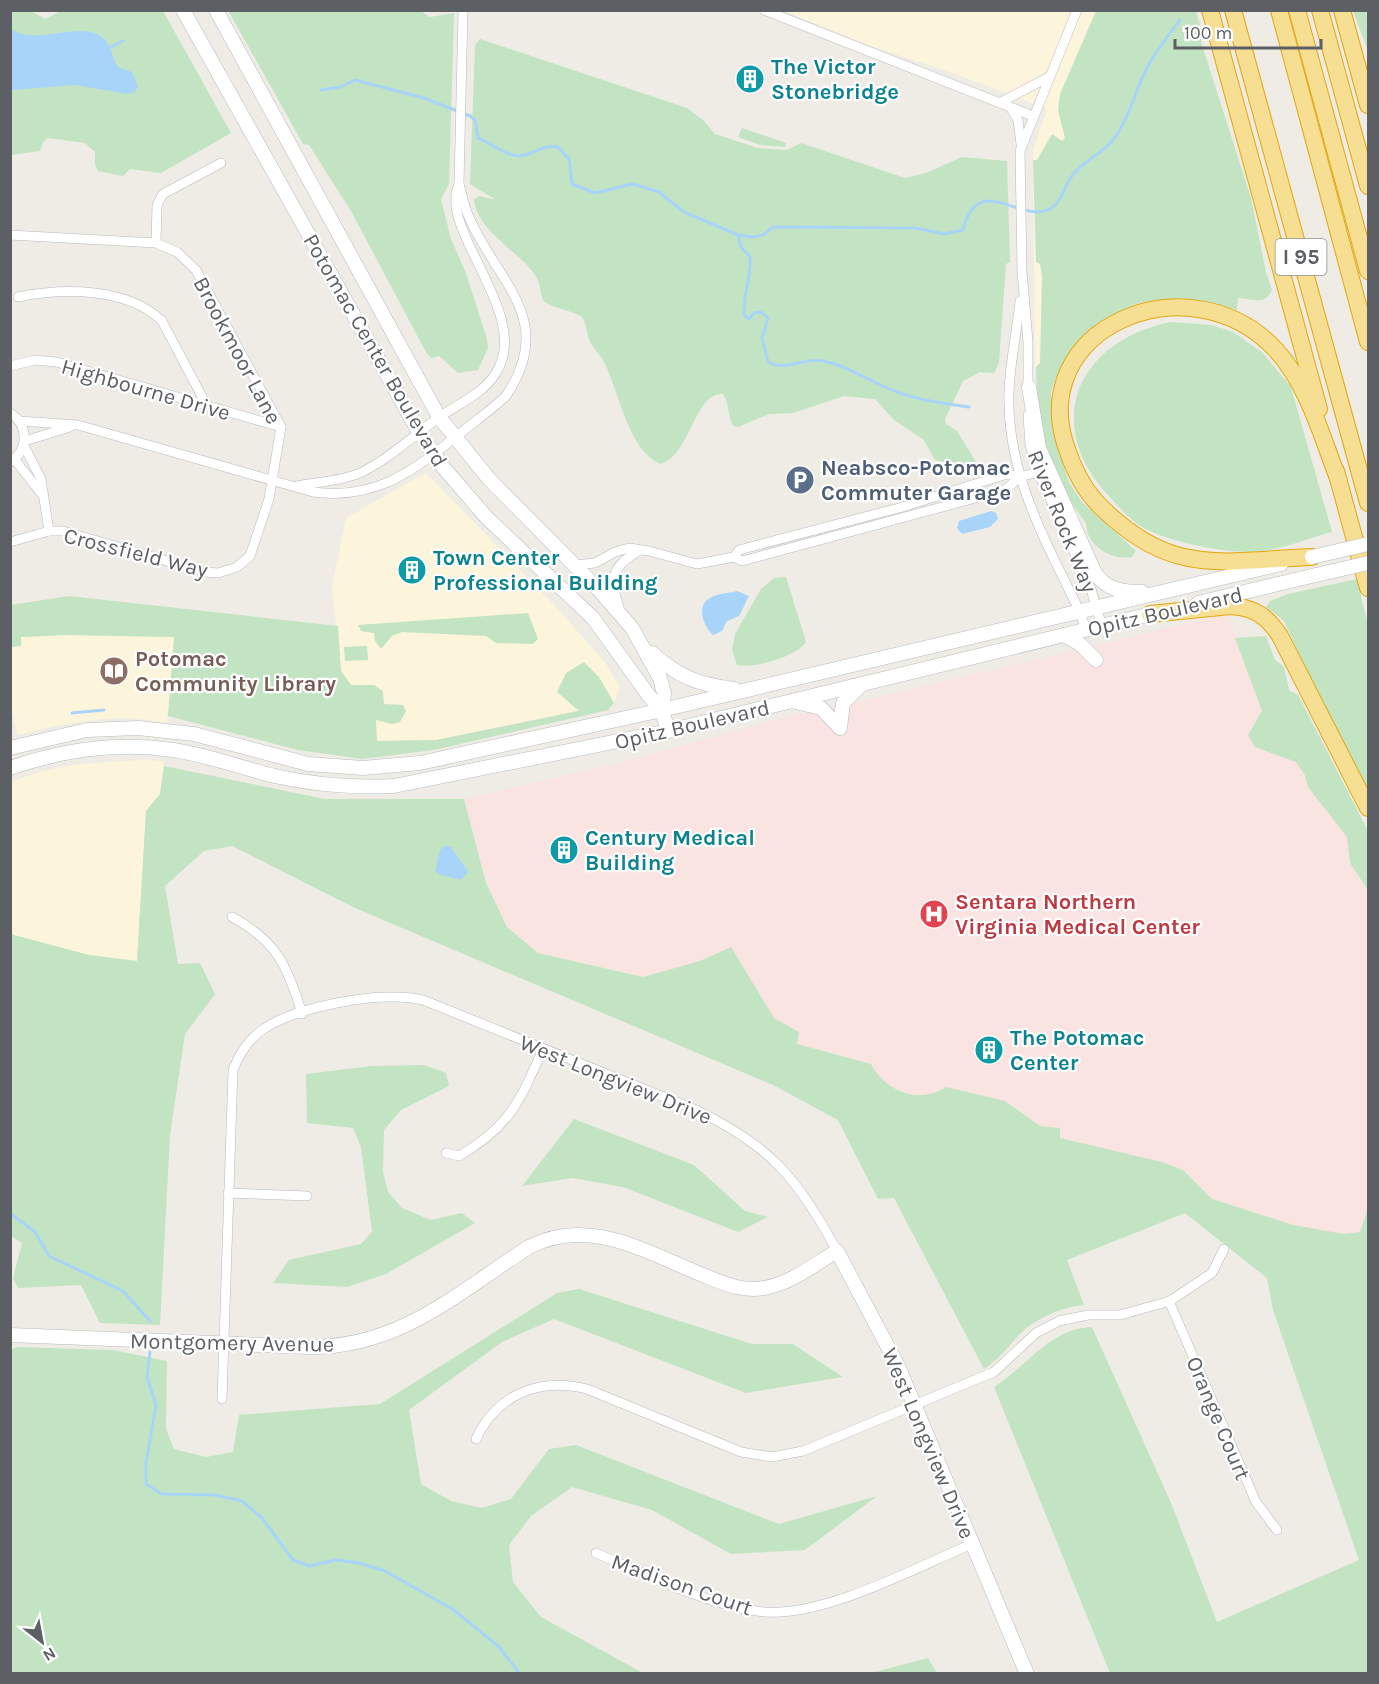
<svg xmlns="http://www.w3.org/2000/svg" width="1379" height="1684" viewBox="0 0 1379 1684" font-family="Karla,sans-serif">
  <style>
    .commercial { fill: #fcf5db }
    .medical { fill: #fae4e1 }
    .green { fill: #c2e4c3 }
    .water { fill: #a9d4f9 }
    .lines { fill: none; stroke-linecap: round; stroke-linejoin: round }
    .stream { stroke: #a9d4f9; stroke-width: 3 }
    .street-casing { stroke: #b7b9bd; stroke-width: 10 }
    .secondary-casing { stroke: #b8babf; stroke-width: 15 }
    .highway-casing { stroke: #e3a60f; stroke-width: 18 }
    .street { stroke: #fff; stroke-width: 9 }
    .secondary { stroke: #fff; stroke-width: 14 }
    .highway { stroke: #f6df93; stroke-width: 16 }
    .secondary-bridge-casing { stroke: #b8babf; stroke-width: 15; stroke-linecap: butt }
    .secondary-bridge { stroke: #fff; stroke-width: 14 }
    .labels { text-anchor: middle; stroke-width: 4.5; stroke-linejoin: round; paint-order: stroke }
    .shield { fill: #fff; stroke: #8d8f92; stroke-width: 1.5 }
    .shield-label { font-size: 21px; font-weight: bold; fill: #5c5f64 }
    .culture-label { font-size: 22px; font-weight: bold; fill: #0d838f; stroke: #fff; text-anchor: start }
    .street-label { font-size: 22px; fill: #5c5f64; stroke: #fff }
    .service-label { font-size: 22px; font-weight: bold; fill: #4e5e75; stroke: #fff; text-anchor: start }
    .education-label { font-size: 22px; font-weight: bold; fill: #785e54; stroke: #fff; text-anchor: start }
    .health-label { font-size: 22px; font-weight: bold; fill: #be3a42; stroke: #fff; text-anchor: start }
  </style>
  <rect width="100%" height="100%" fill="#eeece4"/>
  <g class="commercial">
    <polygon points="784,11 1152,11 1083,309 1035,369 1033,150 1047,109 956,74 867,45"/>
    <polygon points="426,473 560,611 606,664 620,687 614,703 436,740 376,741 376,720 341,671 332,587 346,518"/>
    <polygon points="66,635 175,637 167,723 131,718 103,719 60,725 18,735 11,708 10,647 21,646 21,637"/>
    <polygon points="140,760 164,761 160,794 146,811 137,961 89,955 11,934 11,782 42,771 80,764"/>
  </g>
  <polygon class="medical" points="1230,613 1235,638 1262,711 1249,730 1261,750 1296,762 1305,775 1308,787 1347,837 1350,863 1368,890 1368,1208 1360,1232 1344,1234 1293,1225 1212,1199 1183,1170 1162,1162 1059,1138 1060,1128 1040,1126 1013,1105 946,1087 933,1096 923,1096 891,1088 878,1077 871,1064 796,1044 799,1032 774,1018 731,947 700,961 643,977 538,953 507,927 486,883 464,799 624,762 796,714 858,702"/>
  <g class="green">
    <polygon points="10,11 31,11 45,19 61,11 163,11 231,133 161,173 130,169 123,176 98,171 95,165 95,152 85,143 48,138 43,142 40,151 11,155"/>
    <polygon points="231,11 419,10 430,17 454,13 449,184 441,199 451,239 466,273 487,339 488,348 478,370 458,373 439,356 432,358 427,354 351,211 309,145 303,144 229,12"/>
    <path d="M1096,11h100l5,17v14l50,156 15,74 6,18c-8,17 -20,8 -34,8l-1,12 -56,-12 -39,4 -12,4 -46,29 -28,42 -5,14v28l4,21 14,42 13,20 54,49 -4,6c-16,3 -36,-6 -43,-21 -3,-5 -1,-12 -6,-17 -40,-53 -44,-87 -47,-152l4,-4 2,-87 -2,-12 -4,-2 -3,-102h4l15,-26 10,7 3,-3 -7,-28 2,-16z"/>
    <polygon points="1353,11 1368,11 1368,51"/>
    <path d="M480,39l207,69 17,13 11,13 43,14 29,2 14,-7 104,35 21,-5 36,-16 45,4 3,101 -4,2 -7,99 -5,10 -14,-1 -17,9 -18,38 1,5 11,7 19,31 -7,5 -34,-7 -11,-20 -30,-20 -19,-21 -31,-3 -51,17 -24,1 -31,13 -5,-1c-6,-10 -3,-22 -10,-32 -29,-2 -33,63 -63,70 -32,-14 -41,-73 -56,-102 -4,-8 -12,-14 -15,-23 -3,-8 -2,-15 -7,-22 -10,-7 -34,-10 -38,-16 -5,-6 -1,-16 -11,-29 -18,-23 -55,-41 -59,-72l5,-4 17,4 -26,-16 5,-139z"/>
    <polygon points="742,128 786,143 785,147 760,145 738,137"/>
    <path d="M1171,322l41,3 21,7 29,20 29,35 41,145c-26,7 -57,20 -84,20 -27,0 -83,-11 -106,-25 -12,-7 -24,-21 -33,-31 -69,-73 -30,-156 62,-174z"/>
    <path d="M786,577l20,65c-9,14 -52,27 -69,23l-5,-15 3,-16 26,-45 13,-11z"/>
    <polygon points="1357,579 1368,625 1368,792 1319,697 1284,621 1266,607 1270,601 1288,594"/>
    <polygon points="69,596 338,626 341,671 351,685 374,685 383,691 384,704 403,705 406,711 400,722 392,724 376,720 377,741 436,740 579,711 557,692 566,673 584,662 599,677 614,703 608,710 434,750 362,759 298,750 168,716 174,637 66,635 21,637 21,646 11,647 11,605"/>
    <polygon points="528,613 538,639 533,644 496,643 486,636 402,632 392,636 381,649 375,641 374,633 361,631 358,625"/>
    <polygon points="1266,636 1275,660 1284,667 1289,690 1298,695 1368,831 1368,890 1350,863 1347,837 1308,787 1305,775 1296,762 1255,747 1248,735 1262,711 1235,638"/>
    <polygon points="367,646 368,660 345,661 344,647"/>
    <path d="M164,766l161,33h139l22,84 21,44 31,26 105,24 57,-16 31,-14 43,71 25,14 -2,12 74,20c14,27 48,41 75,23l59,14 35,25 20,2v10l102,24 21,8 29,29 81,26 51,9 16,-2 8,-24v465h-258l-116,-286c33,-21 57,-59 98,-60l79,176 46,119 142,-62 -86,-250 -6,-32 -82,-65 -118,47 17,45c-22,2 -47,13 -63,28 -13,13 -21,26 -37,36l-90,-171 -16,1 -40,-79 -65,-35 -418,-177 -123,-62 -28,5 -39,35 13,78 22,-1 15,31 -30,40 -15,101 -10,190 -60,-2 -19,-38 -63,3 -5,-10 9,-35 -12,-8v-301l79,21 48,6 9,-150 14,-17z"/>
    <polygon points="424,1065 446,1073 449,1086 401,1110 384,1130 383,1172 388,1192 402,1208 431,1220 462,1213 475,1223 386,1274 347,1287 273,1283 289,1260 361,1244 372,1232 361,1147 353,1128 307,1123 306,1074 371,1066"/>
    <polygon points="574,1119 694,1165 745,1211 768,1217 738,1232 623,1187 572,1178 522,1186"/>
    <polygon points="579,1289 752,1344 793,1344 843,1377 746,1393 554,1319 502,1342 409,1410 421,1484 451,1501 482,1508 511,1499 549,1449 576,1445 779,1524 877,1496 805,1550 731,1554 652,1510 572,1487 531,1516 509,1545 513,1582 541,1617 643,1673 11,1673 11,1350 17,1347 113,1350 167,1361 166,1429 174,1449 206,1457 233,1452 239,1415 380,1404 557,1293"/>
    <polygon points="928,1658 937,1673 871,1673"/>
  </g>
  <g class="water">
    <path d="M11,29c26,19 74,-13 95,12 7,8 6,18 12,26l14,5 6,15 -4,5 -6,2 -53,-9 -64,5z"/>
    <polygon points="991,511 996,513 998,519 990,527 962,534 957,528 959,521"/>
    <path d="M737,591l12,5 -10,20 -12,5 -5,10 -9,4c-10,-10 -18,-31 -1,-38 7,-4 18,-4 25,-6z"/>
    <polygon points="445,846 451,847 468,872 461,880 441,875 435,871 440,850"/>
  </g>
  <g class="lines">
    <g class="stream">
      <polyline points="111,47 123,41"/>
      <path d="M321,90l19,-3 15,-7 69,18 46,18 5,4 3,18c11,4 27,17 39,18 15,1 23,-12 41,-9l11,12 3,25 23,9 37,-9 27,8 25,20 54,23 15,2 10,-2 10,-8 143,1 28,6 19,-4c16,-65 65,4 93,-26 7,-8 9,-19 16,-28 10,-14 30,-22 41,-36 17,-22 22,-51 35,-74 9,-17 21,-31 32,-46"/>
      <path d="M738,235l3,12 9,10c1,22 -7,38 -6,58l5,4 5,-6 7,-1 7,6 -6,20 6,24c19,10 35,-5 55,-1 22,4 39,16 60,25 26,13 57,17 86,21"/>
      <polyline points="72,713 104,710"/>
      <polyline points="10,1213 35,1232 49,1256 123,1291 150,1321"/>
      <polyline points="150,1352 147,1377 156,1405 146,1463 146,1484 162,1494 215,1495 242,1501 262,1518 293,1560 309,1566 335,1560 359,1563 385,1571 454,1610 499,1647 520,1674"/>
    </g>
    <g class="street-casing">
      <g id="street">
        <polyline points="764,10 1033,116"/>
        <polyline points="999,103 1049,77"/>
        <polyline points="1010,107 1018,120 1021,144"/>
        <polyline points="10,235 156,243 177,252 196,270 281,427 269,499 250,556 237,567 218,573 205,572 63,531 49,531 10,542"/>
        <polyline points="156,243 157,205 163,194 221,163"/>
        <path d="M18,297c45,-9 109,-10 144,24l45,85"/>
        <path d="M1020,301c-3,30 -10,61 -11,91 -3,81 37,150 71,220l6,18"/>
        <polyline points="10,366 35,360 56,362 281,427"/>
        <polyline points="1028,393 1028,342 1022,272 1020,151 1077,10"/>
        <path d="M10,413c19,12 19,37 0,49"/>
        <polyline points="1028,415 1030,445 1038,472 1091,589 1102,627"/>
        <path d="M19,421l59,4 235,67c58,8 96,-17 140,-53 18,-15 37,-28 53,-43 52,-78 -10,-114 -38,-181 -4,-10 -6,-21 -9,-31"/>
        <polyline points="25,441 70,427"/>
        <polyline points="24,446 41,479 49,531"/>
        <polyline points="15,460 41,493"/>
        <path d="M297,486c20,-4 45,-5 63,-13 29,-14 53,-37 78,-55 20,-14 45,-24 58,-45 37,-59 -59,-143 -37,-189l4,-174"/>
        <polyline points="734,557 742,561 1005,490 1020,477 1038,472"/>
        <polyline points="575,565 595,563 615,552 629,548 649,551 697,564 734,557 739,550 899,508 1007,474 1020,477"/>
        <path d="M620,611c-10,-32 -11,-43 20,-61"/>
        <path d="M232,917c45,24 56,50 70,97"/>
        <path d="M446,1153l13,3c52,-30 61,-56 84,-107"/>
        <polyline points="228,1193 307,1196"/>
        <polyline points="1169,1301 1256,1502 1277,1530"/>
        <path d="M222,1399l11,-329c6,-16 15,-30 29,-40 34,-24 122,-40 161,-30l273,110c74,35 103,70 141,141"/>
        <path d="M476,1439c21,-45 64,-62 111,-50l154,63 31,5 31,-6 191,-79 42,-39 23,-12 29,-6h32l50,-14 42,-28 12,-24"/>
        <path d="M596,1553c49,21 116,54 169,59 59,5 152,-45 207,-68"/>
      </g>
    </g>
    <g class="secondary-casing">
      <g id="secondary">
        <polyline points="183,10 419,432 443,467 487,518 593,618 649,696 662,710"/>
        <polyline points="216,10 439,417 489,479 598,589 632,628 660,678 664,693 662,710 668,731"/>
        <path d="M1029,387l10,61 55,123c11,19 28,21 48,21"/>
        <polyline points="1198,603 1316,575"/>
        <polyline points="1064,635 1080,644 1096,660"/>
        <path d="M652,653c26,24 48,32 82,36"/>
        <polyline points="796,702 821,708 840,728"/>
        <polyline points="840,728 843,703 862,684"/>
        <polyline points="10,748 87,730 138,728 194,734 308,764 363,768 420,763 662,710 1281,564"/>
        <path d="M10,768c52,-18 109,-26 163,-18 35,5 68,18 102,26 40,9 79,12 119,10l274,-55 491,-119"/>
        <path d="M10,1335l300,12c91,0 147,-54 219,-100 60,-31 117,5 174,28 20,8 39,17 61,13 26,-4 51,-24 73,-37l61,115 129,308"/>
      </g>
    </g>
    <g class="highway-casing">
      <g id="highway">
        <polyline points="1210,10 1319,409"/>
        <polyline points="1233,10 1368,503"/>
        <polyline points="1279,10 1368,342"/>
        <polyline points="1297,10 1368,271"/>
        <polyline points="1320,10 1368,186"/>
        <polyline points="1342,10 1368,105"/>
        <polyline points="1336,471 1368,588"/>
        <path d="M1312,557c-42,1 -91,10 -132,-1 -31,-8 -57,-27 -80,-50 -15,-15 -25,-34 -32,-54 -47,-124 122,-195 208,-102 32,35 46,87 63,131"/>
        <path d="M1150,614l80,-8c24,1 37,10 50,30l88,172"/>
      </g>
    </g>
    <use href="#street" class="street"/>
    <use href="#secondary" class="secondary"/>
    <use href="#highway" class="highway"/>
    <g class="secondary-bridge-casing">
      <g id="secondary-bridge">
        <polyline points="1312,557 1368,544"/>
        <polyline points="1316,575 1368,563"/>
      </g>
    </g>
    <use href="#secondary-bridge" class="secondary-bridge"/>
  </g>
  <defs>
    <g id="building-disc" transform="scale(1.5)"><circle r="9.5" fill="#0f9aa8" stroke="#fff"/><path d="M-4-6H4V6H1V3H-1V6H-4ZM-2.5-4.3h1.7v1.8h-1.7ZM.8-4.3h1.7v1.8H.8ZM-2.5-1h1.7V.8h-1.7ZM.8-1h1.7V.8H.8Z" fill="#fff"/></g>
    <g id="parking-disc" transform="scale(1.5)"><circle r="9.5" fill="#5c6f8a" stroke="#fff"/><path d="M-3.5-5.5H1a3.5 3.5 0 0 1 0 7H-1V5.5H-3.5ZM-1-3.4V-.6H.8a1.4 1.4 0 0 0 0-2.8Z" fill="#fff"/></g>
    <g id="library-disc" transform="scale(1.5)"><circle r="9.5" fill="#8d6e63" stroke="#fff"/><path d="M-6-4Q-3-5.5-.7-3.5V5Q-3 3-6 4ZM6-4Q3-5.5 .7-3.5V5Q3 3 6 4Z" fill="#fff"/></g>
    <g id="hospital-disc" transform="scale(1.5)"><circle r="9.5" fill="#e0444e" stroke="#fff"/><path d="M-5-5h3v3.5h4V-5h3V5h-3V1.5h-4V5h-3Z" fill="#fff"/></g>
  </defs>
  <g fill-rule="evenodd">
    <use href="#building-disc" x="750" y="79"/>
    <use href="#parking-disc" x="800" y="480"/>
    <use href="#building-disc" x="412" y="570"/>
    <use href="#library-disc" x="114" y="671"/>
    <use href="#building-disc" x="564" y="850"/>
    <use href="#hospital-disc" x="934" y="914"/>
    <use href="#building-disc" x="989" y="1050"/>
  </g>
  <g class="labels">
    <rect class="shield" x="1275.5" y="239" width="51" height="36" rx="4.5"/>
    <g class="shield-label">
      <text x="1301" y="264">I 95</text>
    </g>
    <g class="culture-label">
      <text x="771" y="74">The Victor<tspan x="771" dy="25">Stonebridge</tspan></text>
      <text x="433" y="565">Town Center<tspan x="433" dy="25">Professional Building</tspan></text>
      <text x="585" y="845">Century Medical<tspan x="585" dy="25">Building</tspan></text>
      <text x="1010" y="1045">The Potomac<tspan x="1010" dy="25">Center</tspan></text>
    </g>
    <g class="street-label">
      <text transform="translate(238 350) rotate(62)" y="8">Brookmoor Lane</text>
      <text transform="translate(376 350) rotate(60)" y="8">Potomac Center Boulevard</text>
      <text transform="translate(146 389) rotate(16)" y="8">Highbourne Drive</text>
      <text transform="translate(1063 521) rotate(68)" y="8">River Rock Way</text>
      <text transform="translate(136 552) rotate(14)" y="8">Crossfield Way</text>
      <text transform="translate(1165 611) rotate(-13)" y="8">Opitz Boulevard</text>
      <text transform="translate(692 724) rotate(-13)" y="8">Opitz Boulevard</text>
      <text transform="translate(616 1079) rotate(22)" y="8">West Longview Drive</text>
      <text transform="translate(232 1342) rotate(1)" y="8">Montgomery Avenue</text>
      <text transform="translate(1219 1418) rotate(67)" y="8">Orange Court</text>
      <text transform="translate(929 1443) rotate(67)" y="8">West Longview Drive</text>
      <text transform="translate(682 1584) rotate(19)" y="8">Madison Court</text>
    </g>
    <g class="service-label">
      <text x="821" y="475">Neabsco-Potomac<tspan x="821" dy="25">Commuter Garage</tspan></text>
    </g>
    <g class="education-label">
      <text x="135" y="666">Potomac<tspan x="135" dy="25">Community Library</tspan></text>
    </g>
    <g class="health-label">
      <text x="955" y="909">Sentara Northern<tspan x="955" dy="25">Virginia Medical Center</tspan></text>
    </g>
  </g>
  <rect width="1379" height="1684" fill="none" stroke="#5c5f64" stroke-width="24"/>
  <g transform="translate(42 1642) rotate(149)" stroke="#ffffff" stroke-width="4.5" paint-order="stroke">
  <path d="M0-4.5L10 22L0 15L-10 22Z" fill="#5c5f64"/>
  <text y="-9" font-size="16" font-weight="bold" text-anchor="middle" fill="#5c5f64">N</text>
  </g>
  <path d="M1175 39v9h146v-9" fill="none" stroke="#5c5f64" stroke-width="3"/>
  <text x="1184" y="39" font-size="18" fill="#5c5f64" stroke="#ffffff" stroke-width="4.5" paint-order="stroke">100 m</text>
</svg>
